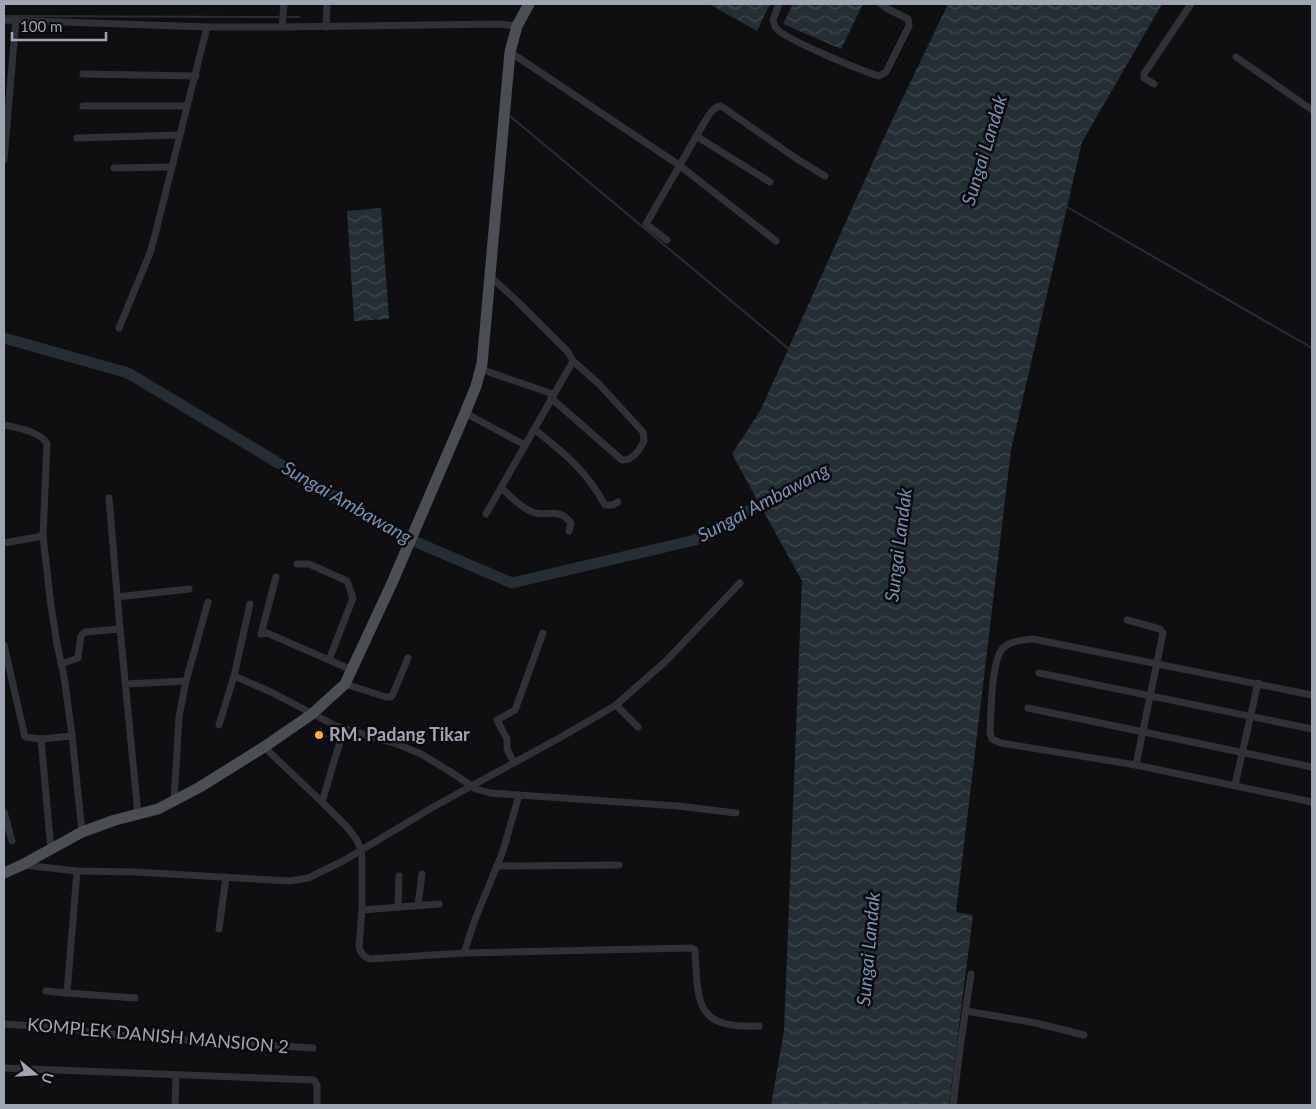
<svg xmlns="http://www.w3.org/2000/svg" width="1316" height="1109" viewBox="0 0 1316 1109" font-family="Lato,sans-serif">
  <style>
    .water { fill: url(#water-waves) }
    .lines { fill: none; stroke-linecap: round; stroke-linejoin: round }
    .stream { stroke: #252e35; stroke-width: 2 }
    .river { stroke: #252e35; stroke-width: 11 }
    .minor { stroke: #303136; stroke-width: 7 }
    .primary { stroke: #4b4e55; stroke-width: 11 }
    .poi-dot { fill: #ffb419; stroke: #0a0a0c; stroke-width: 2 }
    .labels { text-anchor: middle; stroke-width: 5; stroke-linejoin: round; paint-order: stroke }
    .poi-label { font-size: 18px; font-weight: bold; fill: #9fa5b3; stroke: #0a0a0c; text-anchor: start }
    .street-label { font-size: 18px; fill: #9fa5b3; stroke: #0a0a0c }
    .water-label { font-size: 19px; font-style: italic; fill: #7193b3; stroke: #0a0a0c }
  </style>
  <defs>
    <pattern id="water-waves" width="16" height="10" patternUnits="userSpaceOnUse" patternTransform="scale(1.25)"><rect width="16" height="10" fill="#252e35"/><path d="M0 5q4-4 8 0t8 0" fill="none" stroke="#414950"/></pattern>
  </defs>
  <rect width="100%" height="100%" fill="#0f0f11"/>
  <g class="water">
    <polygon points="709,4 770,4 757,31"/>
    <polygon points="793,4 863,4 841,49 783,24"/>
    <polygon points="948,4 1162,4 1082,142 1011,450 956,912 973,915 949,1105 771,1105 784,1031 802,581 732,454 761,409 887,131"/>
    <polygon points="381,208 389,319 354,321 347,211"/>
  </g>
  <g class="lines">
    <g class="stream">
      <polyline points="4,16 278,17"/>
      <polyline points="288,17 299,17"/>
      <polyline points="510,116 790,350"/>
      <polyline points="1067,207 1312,348"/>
    </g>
    <polyline class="river" points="4,338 128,373 395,533 512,583 695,540 772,498"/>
    <g class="minor">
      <path d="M779,4l-6,16c1,3 1,6 3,8 8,11 86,43 103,48l7,-4 23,-46 -1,-7 -20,-10 -7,-5"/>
      <polyline points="4,20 207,27 282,27 499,24 517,26"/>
      <polyline points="282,27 284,4"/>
      <polyline points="326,27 327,4"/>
      <polyline points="510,52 679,165 776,241"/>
      <polyline points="1236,57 1312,110"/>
      <polyline points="83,74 196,76"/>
      <polyline points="1154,84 1144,78 1144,74 1191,4"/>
      <polyline points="83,106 187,106"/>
      <polyline points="696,136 770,182"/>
      <polyline points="77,138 179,135"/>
      <polyline points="4,159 16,19"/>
      <polyline points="114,168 171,167"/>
      <path d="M667,240l-21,-16 58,-101c5,-7 8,-16 17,-17l76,53 28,17"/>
      <polyline points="119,328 150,253 155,235 207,27"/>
      <polyline points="480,369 553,394"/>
      <path d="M551,398l71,62c11,1 18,-11 22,-19l-1,-9 -45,-49 -25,-22"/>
      <polyline points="465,413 525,445"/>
      <path d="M4,425c14,3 34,6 43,18l-4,93 8,70 6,38 7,32 8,60 10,96"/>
      <path d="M534,429c30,24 52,41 71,76h8l5,-3"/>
      <path d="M501,488c9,7 18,18 29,23 14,8 28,-6 41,12l-2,8"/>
      <polyline points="109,498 120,629 138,814"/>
      <polyline points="486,514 573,361 568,352 517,301 491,277"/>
      <polyline points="4,543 43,536"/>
      <polyline points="297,564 309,564 347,581 353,598 329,660"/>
      <polyline points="276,577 261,634 267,633 352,670"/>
      <polyline points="117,597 189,589"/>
      <polyline points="250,604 234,676 271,692 336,726 397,744 421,754 451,772 476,789 490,793 678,806 736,813"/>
      <polyline points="1127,620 1160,629 1163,633 1136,765"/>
      <polyline points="4,645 25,737 41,739 72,736"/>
      <polyline points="61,664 78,658 81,636 85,632 120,629"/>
      <polyline points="1039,673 1312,729"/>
      <polyline points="186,681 208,602"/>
      <polyline points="126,684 186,681 179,717 174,801"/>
      <polyline points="345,684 386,697 391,697 393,694 408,658"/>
      <path d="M1312,695l-279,-56c-10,1 -23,2 -30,9 -12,12 -12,67 -13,85l2,6 9,4 135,22 176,37"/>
      <polyline points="616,705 638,727"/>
      <polyline points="1028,708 1312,767"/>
      <polyline points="219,725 234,676"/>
      <polyline points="41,739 51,850"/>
      <path d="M264,747l58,55 25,25 10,13 4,10 1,10v50l-3,36c1,7 5,11 11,13l94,-6 227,-5 4,2c3,54 0,79 64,76"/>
      <polyline points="514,763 507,749 507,739 497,720 515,710 543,633"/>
      <polyline points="1235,785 1258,683"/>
      <polyline points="322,802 344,728"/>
      <polyline points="4,812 12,841"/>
      <polyline points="23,865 77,871 135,872 290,881 308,878 343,861 435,806 563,736 616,705 666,661 740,583"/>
      <polyline points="497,866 619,865"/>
      <polyline points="77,871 67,993 135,998"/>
      <polyline points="418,905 422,874"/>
      <polyline points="398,907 399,876"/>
      <polyline points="362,910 439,904"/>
      <polyline points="219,929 226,877"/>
      <polyline points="464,953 474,922 503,851 519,795"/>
      <polyline points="46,991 67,993"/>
      <polyline points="966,1011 1036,1023 1084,1035"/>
      <polyline points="4,1024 63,1028 127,1036 313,1048"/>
      <polyline points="4,1068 314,1080 317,1085 317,1105"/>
      <polyline points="175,1105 176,1075"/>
      <polyline points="953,1105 960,1048 971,974"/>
    </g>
    <polyline class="primary" points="4,873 22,865 82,832 115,820 158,809 200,787 264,747 312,714 345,684 392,583 463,418 476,386 482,364 510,52 517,26 529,4"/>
  </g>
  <circle class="poi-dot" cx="319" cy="735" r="5"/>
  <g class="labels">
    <g class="poi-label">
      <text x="329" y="741">RM. Padang Tikar</text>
    </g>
    <g class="street-label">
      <text transform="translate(158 1036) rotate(5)" y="6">KOMPLEK DANISH MANSION 2</text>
    </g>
    <g class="water-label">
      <text transform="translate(984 150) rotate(-73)" y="7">Sungai Landak</text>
      <text transform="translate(347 502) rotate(30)" y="7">Sungai Ambawang</text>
      <text transform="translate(763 502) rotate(-28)" y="7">Sungai Ambawang</text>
      <text transform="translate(898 545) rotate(-83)" y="7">Sungai Landak</text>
      <text transform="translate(868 949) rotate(-85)" y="7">Sungai Landak</text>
    </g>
  </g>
  <rect width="1316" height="1109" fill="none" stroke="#9fa5b3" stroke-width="10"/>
  <g transform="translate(35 1074) rotate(108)" stroke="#0a0a0c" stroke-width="4" paint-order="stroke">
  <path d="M0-4L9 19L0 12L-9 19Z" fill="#9fa5b3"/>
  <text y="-8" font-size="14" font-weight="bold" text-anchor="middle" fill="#9fa5b3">U</text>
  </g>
  <path d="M12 32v8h94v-8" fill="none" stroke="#9fa5b3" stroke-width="2.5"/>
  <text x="20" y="32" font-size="15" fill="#9fa5b3" stroke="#0a0a0c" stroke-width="4" paint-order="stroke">100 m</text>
</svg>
